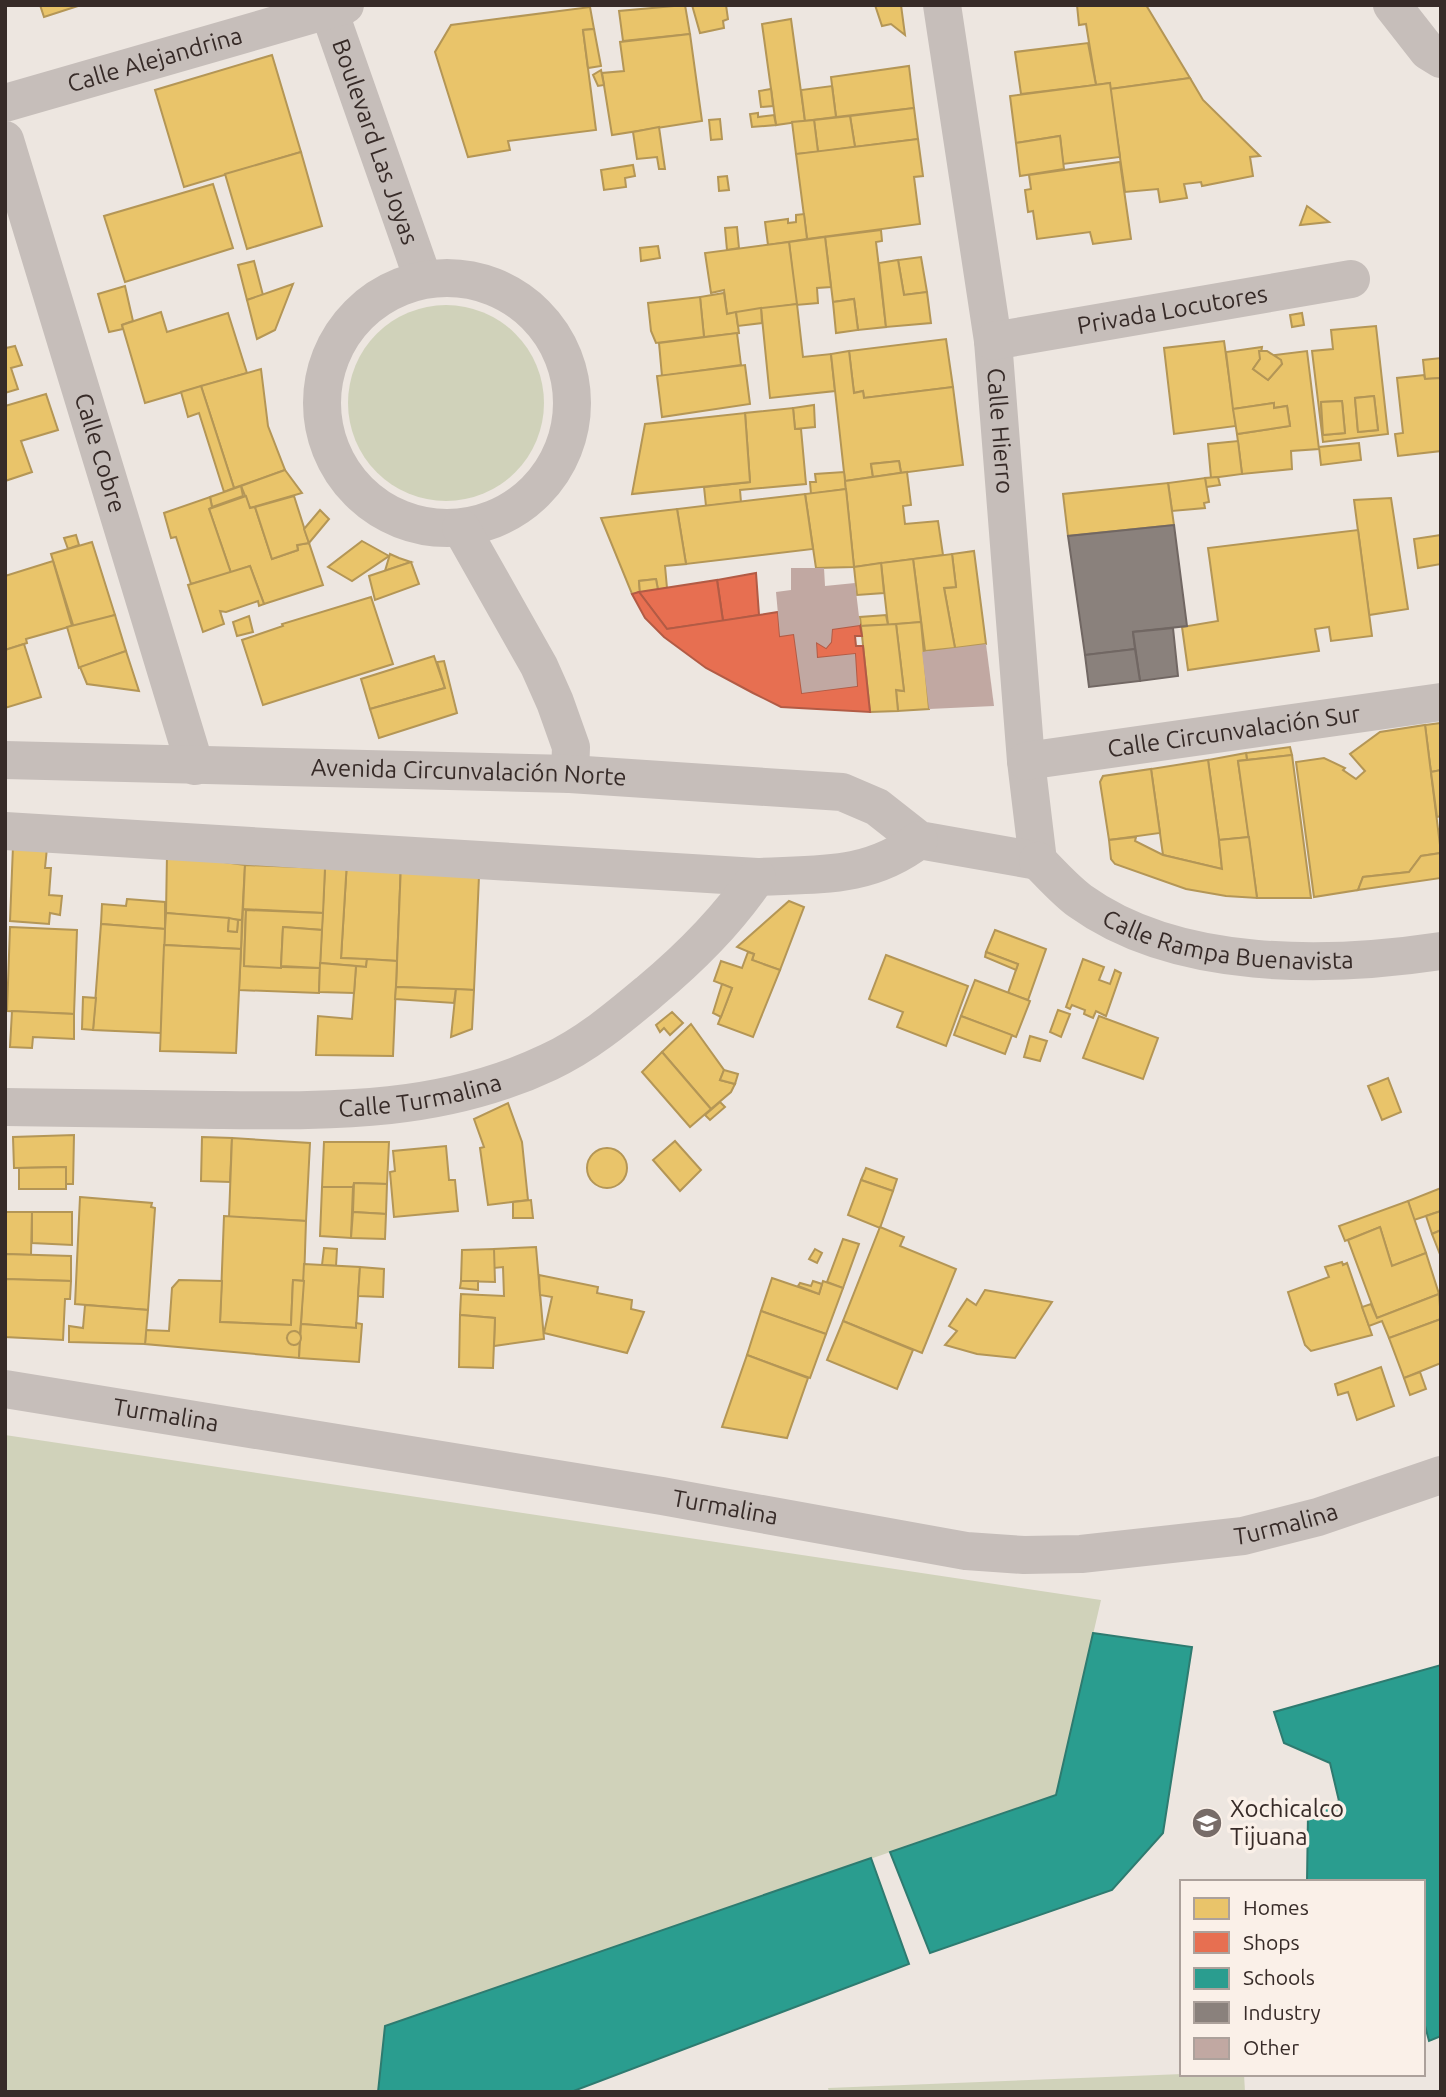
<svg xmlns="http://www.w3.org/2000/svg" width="1446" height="2097" viewBox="0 0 1446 2097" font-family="Ubuntu,sans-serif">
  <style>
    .green { fill: #d0d2ba }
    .homes { fill: #e9c46a; stroke: #b49656; stroke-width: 2; fill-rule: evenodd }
    .shops { fill: #e76f51; stroke: #b25b45; stroke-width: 2 }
    .schools { fill: #2a9d8f; stroke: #2e7b70; stroke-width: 2 }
    .industry { fill: #8a817c; stroke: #716763; stroke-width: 2 }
    .building { fill: #c1a8a2 }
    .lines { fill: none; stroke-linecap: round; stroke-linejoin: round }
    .minor { stroke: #c6beba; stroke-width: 38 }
    .labels { text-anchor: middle; stroke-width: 7; stroke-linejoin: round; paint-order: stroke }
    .street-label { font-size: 24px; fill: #372b28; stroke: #faf0e8 }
    .poi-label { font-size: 24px; fill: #372b28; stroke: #faf0e8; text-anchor: start }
  </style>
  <rect width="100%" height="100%" fill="#ede6e0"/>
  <g class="green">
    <circle cx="446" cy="403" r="98"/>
    <polygon points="5,1435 1101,1600 1056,1795 386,2026 378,2092 5,2092"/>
    <polygon points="1183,2074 1244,2074 1245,2092 829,2092 828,2088"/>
  </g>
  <g class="homes">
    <polygon points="40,5 81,5 44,17"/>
    <polygon points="685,5 690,34 623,41 619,11"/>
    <polygon points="692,5 726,5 728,19 723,21 724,28 700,33"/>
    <polygon points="875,5 901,5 905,35 891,24 882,26"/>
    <polygon points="1077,5 1146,5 1190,78 1110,89 1110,83 1096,85 1086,24 1079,25"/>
    <polygon points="590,7 594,29 583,30 596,130 508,141 510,150 468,157 435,52 451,25"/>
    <polygon points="791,19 805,121 776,125 762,24"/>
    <polygon points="594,29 601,66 588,68 583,30"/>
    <polygon points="690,34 702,121 612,135 602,73 624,71 620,42"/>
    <polygon points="1088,43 1096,85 1021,94 1015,52"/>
    <polygon points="272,55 301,152 184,187 155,90"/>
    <polygon points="909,66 914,108 836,117 831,77"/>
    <polygon points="601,70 604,85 598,86 593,75"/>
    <polygon points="1190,78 1203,100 1260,156 1250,157 1253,176 1202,186 1201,182 1184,184 1187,198 1160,202 1158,189 1125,192 1110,89"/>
    <polygon points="1110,83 1120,157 1063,164 1060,136 1016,143 1010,96"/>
    <polygon points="832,86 836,117 805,121 801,90"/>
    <polygon points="771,89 773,106 761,107 759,91"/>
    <polygon points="914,108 918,139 855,147 850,116"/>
    <polygon points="758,113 758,117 774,115 776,125 752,127 750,114"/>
    <polygon points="850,116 855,147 818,152 814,120"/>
    <polygon points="720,119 722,139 711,140 709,120"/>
    <polygon points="814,120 818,152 796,154 792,122"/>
    <polygon points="659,127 665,169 659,169 657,157 637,159 633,132"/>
    <polygon points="1060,136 1064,169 1020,176 1016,143"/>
    <polygon points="918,139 923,176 914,177 920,224 807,239 796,154"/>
    <polygon points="301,152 322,226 247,249 225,174"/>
    <polygon points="1120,162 1131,239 1093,244 1090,232 1037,239 1033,211 1028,212 1025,190 1031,189 1029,175"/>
    <polygon points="633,165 635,176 625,178 626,187 604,190 601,170"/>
    <polygon points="727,176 729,190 719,191 718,177"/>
    <polygon points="213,184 233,248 125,282 104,216"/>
    <polygon points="1307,206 1329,222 1300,225"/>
    <polygon points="804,214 807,239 768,245 765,222 788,219 788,223 796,222 796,215"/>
    <polygon points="737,227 739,248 727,250 725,228"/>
    <polygon points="881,230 882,241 876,242 886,327 858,330 854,299 833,302 825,237"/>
    <polygon points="825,237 831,287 817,288 818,303 796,305 789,242"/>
    <polygon points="789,242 797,304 727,314 724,290 711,293 705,253"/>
    <polygon points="658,246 660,258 641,261 640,248"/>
    <polygon points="921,257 927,292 904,295 898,260"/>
    <polygon points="898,260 904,295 927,292 931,323 886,327 879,263"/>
    <polygon points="254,261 263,295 247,300 238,265"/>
    <polygon points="293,284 275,330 257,339 247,300"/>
    <polygon points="125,286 133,321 122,325 123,329 109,332 98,294"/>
    <polygon points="724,293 727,314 736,312 739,333 704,337 700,297"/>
    <polygon points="700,297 704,337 656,343 651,331 648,303"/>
    <polygon points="854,299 858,330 836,333 833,302"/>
    <polygon points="797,304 803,357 831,354 835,391 770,398 761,308"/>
    <polygon points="761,308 762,323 738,326 736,312"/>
    <polygon points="161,312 167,332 228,313 247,373 145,403 122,325"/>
    <polygon points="1302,313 1304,325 1292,327 1290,315"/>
    <path d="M1376,326l12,108 -65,8 -11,-91 21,-2 -2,-19zM1374,396l4,34 -20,2 -3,-34zM1342,401l3,32 -22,2 -2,-33z"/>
    <polygon points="737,333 741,365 662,376 659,343"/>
    <polygon points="946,339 953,387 864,398 863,391 854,393 849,351"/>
    <polygon points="1224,341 1236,426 1174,434 1164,348"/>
    <polygon points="5,344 6,348 15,346 22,365 11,368 18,389 5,393"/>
    <polygon points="1262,347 1260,359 1253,369 1268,380 1282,364 1275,355 1307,351 1319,449 1291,451 1292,469 1242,474 1237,434 1290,426 1287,406 1274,408 1274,403 1233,409 1226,352"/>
    <polygon points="849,351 854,393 863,391 864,398 953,387 963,465 901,473 899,461 871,464 873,477 845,481 831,354"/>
    <polygon points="1259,351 1267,351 1281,360 1282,364 1268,380 1253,369 1260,359"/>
    <polygon points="1441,358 1441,378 1425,379 1423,360"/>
    <polygon points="745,365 750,404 662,417 657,376"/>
    <polygon points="261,369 268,426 285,470 234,488 201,386"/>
    <polygon points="1424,375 1425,379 1441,378 1441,451 1398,456 1395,434 1403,433 1397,378"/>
    <polygon points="201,386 234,488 224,492 199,413 188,417 181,392"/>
    <polygon points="46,394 58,430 21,441 32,472 5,481 5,406"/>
    <polygon points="1374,396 1378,430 1358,432 1355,398"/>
    <polygon points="1342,401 1345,433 1323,435 1321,402"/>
    <polygon points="1274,403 1274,408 1287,406 1290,426 1237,434 1233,409"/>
    <polygon points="814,405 815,427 795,429 793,408"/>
    <polygon points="793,408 795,429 801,429 806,484 740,490 741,502 706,506 704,487 750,482 745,413"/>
    <polygon points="745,413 750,482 632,494 645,424"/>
    <polygon points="1238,441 1242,474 1211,478 1208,444"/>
    <polygon points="1359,443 1361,460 1321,465 1319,447"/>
    <polygon points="899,461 901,473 873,477 871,464"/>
    <polygon points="285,470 302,493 250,508 241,486"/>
    <polygon points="844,472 846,489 811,494 810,482 816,482 815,474"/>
    <polygon points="907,472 911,505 903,506 905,524 938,521 943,555 854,567 845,481"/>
    <polygon points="1218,477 1220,485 1206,487 1205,478"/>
    <polygon points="1205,478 1209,502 1204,503 1205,508 1172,511 1168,483"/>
    <polygon points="1168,483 1174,525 1068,536 1063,494"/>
    <polygon points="241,486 243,496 212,507 210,497"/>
    <polygon points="846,489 854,567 816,568 805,494"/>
    <polygon points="805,494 813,549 686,564 677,509"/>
    <polygon points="246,496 250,508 255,507 272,559 298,550 297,545 309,543 323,585 264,604 250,566 231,573 209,509"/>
    <polygon points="294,496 309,543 297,545 298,550 272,559 255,507"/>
    <polygon points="210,497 212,507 209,509 231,573 191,584 176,537 171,538 164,513"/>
    <polygon points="1391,498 1408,609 1369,615 1354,500"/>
    <polygon points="677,509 686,564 665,566 667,588 658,590 656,579 639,581 640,593 632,594 601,518"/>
    <polygon points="320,510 329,519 309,543 304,529"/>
    <polygon points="1358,530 1372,636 1331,641 1329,627 1315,629 1319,651 1188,670 1182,627 1218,621 1208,548"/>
    <polygon points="76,535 79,545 68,549 64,538"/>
    <polygon points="1441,535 1441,564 1418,568 1414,539"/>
    <polygon points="362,541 389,556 352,581 328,567"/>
    <polygon points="92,542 115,615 74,628 51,554"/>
    <polygon points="974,551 986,644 955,648 944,588 956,587 952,554"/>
    <polygon points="390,554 399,558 411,562 385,571"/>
    <polygon points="952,554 956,587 944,588 955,648 925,651 913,559"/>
    <polygon points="913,559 921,622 888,625 881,563"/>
    <polygon points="53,561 72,626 26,639 27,643 5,650 5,576"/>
    <polygon points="411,562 419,584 375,600 369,576"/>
    <polygon points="881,563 884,593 857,595 854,567"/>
    <polygon points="250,566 264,604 259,606 258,601 226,612 220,611 224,624 203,632 188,585"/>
    <polygon points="656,579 658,590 640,593 639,581"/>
    <polygon points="371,597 393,664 263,705 242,640 283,626 282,624"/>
    <polygon points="115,615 126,651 79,668 67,627"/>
    <polygon points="886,615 888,625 861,626 860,617"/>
    <polygon points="249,616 253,632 237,636 233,622"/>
    <polygon points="921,622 929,709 898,711 896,690 904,691 896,624"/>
    <polygon points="896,624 904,691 896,690 898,711 870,712 861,626"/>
    <polygon points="24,644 41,697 5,708 5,650"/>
    <polygon points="126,651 139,691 87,684 80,667"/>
    <polygon points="434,656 445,688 370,709 361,679"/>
    <polygon points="444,661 457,713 379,738 370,709 445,688 437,662"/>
    <polygon points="1441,723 1441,770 1431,772 1425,725"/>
    <polygon points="1425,725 1441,853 1421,856 1409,872 1363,877 1358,890 1314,897 1296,762 1324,758 1345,768 1343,770 1356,779 1365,771 1350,754 1380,732"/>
    <polygon points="1290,747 1292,755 1247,760 1246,753"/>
    <polygon points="1246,753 1247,760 1238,761 1249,837 1219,840 1208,760"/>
    <polygon points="1292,755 1311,898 1257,898 1238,761"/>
    <polygon points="1208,760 1219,840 1222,869 1163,855 1151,769"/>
    <polygon points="1151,769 1160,833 1109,840 1100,782 1103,776"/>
    <polygon points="1441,770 1441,816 1437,817 1431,772"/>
    <polygon points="1136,837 1135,841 1163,855 1222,869 1219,840 1249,837 1257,898 1226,896 1186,889 1115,864 1111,859 1109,840"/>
    <polygon points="13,846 47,848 45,868 51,868 49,895 62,896 60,915 50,913 49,924 10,921"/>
    <polygon points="1441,853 1441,878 1358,890 1363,877 1409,872 1421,856"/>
    <polygon points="167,854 245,865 242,920 166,913"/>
    <polygon points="347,861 401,864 397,961 341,958"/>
    <polygon points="347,861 341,958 367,959 366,967 320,963 325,868"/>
    <polygon points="401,864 479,876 474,990 396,987"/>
    <polygon points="245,865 325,868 323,913 243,909"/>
    <polygon points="127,899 165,902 165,929 101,924 102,904 126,906"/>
    <polygon points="789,901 804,907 780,970 752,960 754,954 737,947"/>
    <polygon points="243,909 246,910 244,966 320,968 319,993 239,990"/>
    <polygon points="246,910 323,913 322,930 283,927 281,968 244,966"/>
    <polygon points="166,913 229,918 228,931 237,932 238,920 242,920 241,949 164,945"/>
    <polygon points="229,918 238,920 237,932 228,931"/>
    <polygon points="101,924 165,929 161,1033 93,1030"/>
    <polygon points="10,927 77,930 74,1014 7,1011"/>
    <polygon points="283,927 322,930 320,968 281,966"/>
    <polygon points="995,930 1046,949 1028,1000 1008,993 1018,964 986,952"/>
    <polygon points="164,945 241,949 236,1053 160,1051"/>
    <polygon points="748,952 754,954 752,960 780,970 753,1037 718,1024 732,988 714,981 721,961 742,968"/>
    <polygon points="986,952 1018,964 1016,970 985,957"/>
    <polygon points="886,955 968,986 946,1046 897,1027 903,1012 869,999"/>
    <polygon points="367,959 397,961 393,1056 316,1055 318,1016 352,1019 356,966 366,967"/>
    <polygon points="1083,959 1104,967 1099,980 1110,984 1115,970 1121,973 1106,1016 1096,1011 1093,1018 1084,1014 1085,1010 1072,1005 1070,1009 1066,1007"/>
    <polygon points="320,963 356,966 354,993 319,992"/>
    <polygon points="975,980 1030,1001 1016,1037 961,1016"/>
    <polygon points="722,984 732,988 721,1017 713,1013"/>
    <polygon points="396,987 456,989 454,1003 395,999"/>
    <polygon points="456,989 474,990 472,1029 451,1037"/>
    <polygon points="83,997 96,998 93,1030 82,1029"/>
    <polygon points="1058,1010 1070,1014 1061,1037 1050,1032"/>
    <polygon points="12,1011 74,1014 74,1039 33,1037 32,1048 10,1047"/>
    <polygon points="672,1012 683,1023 670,1035 664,1028 660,1032 656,1025"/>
    <polygon points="961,1016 1012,1035 1005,1054 954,1035"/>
    <polygon points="1099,1016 1158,1038 1143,1079 1083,1058"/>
    <polygon points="691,1024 724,1070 720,1080 735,1084 731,1092 711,1109 662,1052"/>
    <polygon points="1030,1036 1047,1041 1040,1061 1024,1057"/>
    <polygon points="662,1052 711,1109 690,1127 642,1072"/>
    <polygon points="724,1070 738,1074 735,1084 720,1080"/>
    <polygon points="1388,1078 1401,1112 1382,1120 1368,1086"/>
    <polygon points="720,1102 725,1107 710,1120 705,1115"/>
    <polygon points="508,1103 522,1142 528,1200 488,1205 480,1148 484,1147 474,1119"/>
    <polygon points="74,1135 73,1184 66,1184 66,1167 14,1168 13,1137"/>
    <polygon points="202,1137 232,1138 230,1182 201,1181"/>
    <polygon points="232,1138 310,1143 306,1221 229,1217"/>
    <polygon points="675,1141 701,1170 680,1191 653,1160"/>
    <polygon points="324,1142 389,1142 387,1184 354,1183 353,1187 322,1187"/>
    <polygon points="446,1146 449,1180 455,1180 458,1211 394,1217 390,1172 395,1171 393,1151"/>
    <circle cx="607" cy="1168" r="20"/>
    <polygon points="66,1167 66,1189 19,1189 19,1168"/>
    <polygon points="866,1168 897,1179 893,1191 861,1180"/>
    <polygon points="861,1180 893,1191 880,1228 848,1215"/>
    <polygon points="354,1183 387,1184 386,1214 353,1212"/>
    <polygon points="322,1187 353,1187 351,1238 320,1236"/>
    <polygon points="1441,1188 1441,1211 1414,1220 1408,1201"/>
    <polygon points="80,1197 152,1203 151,1207 155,1208 148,1310 75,1304"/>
    <polygon points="531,1200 533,1218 513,1218 513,1202"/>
    <polygon points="1408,1201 1426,1253 1392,1266 1380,1227 1345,1241 1339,1226"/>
    <polygon points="1441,1211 1441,1230 1432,1234 1426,1216"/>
    <polygon points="5,1212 32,1212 31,1255 5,1254"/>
    <polygon points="32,1212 72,1212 72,1245 32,1243"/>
    <polygon points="353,1212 386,1214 385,1239 351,1238"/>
    <polygon points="224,1216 306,1221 304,1281 293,1280 291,1325 220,1322"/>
    <polygon points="880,1227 904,1237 900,1246 956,1269 922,1353 843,1321"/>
    <polygon points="1380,1227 1392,1266 1426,1253 1439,1294 1377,1318 1348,1240"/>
    <polygon points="1441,1230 1441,1257 1432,1234"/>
    <polygon points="843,1239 859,1244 843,1288 827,1282"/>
    <polygon points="536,1247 544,1339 494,1346 495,1318 460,1315 461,1294 504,1296 503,1267 494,1268 494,1249"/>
    <polygon points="324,1248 337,1249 336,1266 322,1265"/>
    <polygon points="494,1249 495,1282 461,1281 462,1250"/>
    <polygon points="815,1249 822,1253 817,1263 809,1259"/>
    <polygon points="5,1254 71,1256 71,1281 5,1279"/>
    <polygon points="1342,1262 1343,1265 1347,1263 1372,1335 1311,1351 1305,1345 1288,1292 1329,1277 1325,1267"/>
    <polygon points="304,1264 360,1267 356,1328 301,1324"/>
    <polygon points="360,1267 384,1269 383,1297 358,1296"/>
    <polygon points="539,1275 598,1287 597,1293 632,1300 631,1309 644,1312 627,1353 544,1333 552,1297 540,1295"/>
    <polygon points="772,1278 819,1294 823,1281 843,1288 826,1334 761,1311"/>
    <polygon points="5,1279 71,1281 70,1299 65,1299 63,1340 5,1337"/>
    <polygon points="179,1280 222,1281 220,1322 291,1325 293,1280 304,1281 300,1335 295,1331 287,1338 294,1345 300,1342 299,1358 145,1344 146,1330 169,1331 172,1288"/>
    <polygon points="461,1281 478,1281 478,1290 460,1288"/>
    <polygon points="813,1281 822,1284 819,1294 798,1286 800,1283 811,1286"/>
    <polygon points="985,1290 1052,1302 1015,1358 977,1354 945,1345 957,1331 949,1326 967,1299 976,1305"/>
    <polygon points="1439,1294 1441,1319 1389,1338 1382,1321 1369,1326 1362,1307 1371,1304 1377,1318"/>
    <polygon points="85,1305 148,1310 145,1344 69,1342 69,1326 83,1328"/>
    <polygon points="761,1311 826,1334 810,1378 747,1355"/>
    <polygon points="460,1315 495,1318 493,1368 459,1367"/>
    <polygon points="1441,1319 1441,1363 1404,1378 1389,1338"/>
    <polygon points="843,1321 913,1350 897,1389 827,1360"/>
    <polygon points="356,1323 362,1324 359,1362 299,1358 301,1324 356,1328"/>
    <circle cx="294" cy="1338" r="7"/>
    <polygon points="747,1355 808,1378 787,1438 722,1427"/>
    <polygon points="1381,1367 1394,1406 1357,1420 1348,1392 1338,1395 1335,1384"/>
    <polygon points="1420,1372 1426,1389 1410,1395 1404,1378"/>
  </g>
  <g class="shops">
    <polygon points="756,573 759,615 723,621 717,580"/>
    <polygon points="717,580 723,621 667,629 639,592"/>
    <polygon points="639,592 667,629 778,612 780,636 794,634 802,693 857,686 855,654 817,658 816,642 826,648 831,642 832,629 860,625 862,636 855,636 856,646 863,646 870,712 781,707 753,693 706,668 664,637 645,618 632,594"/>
  </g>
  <g class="schools">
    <polygon points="1093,1633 1192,1647 1163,1833 1112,1890 930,1953 890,1852 1056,1795"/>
    <polygon points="1441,1665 1441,2036 1429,2041 1423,2018 1423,1882 1307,1882 1308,1814 1339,1801 1330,1763 1284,1743 1274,1712"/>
    <polygon points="871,1858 909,1964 571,2092 378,2092 385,2026"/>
  </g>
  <g class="industry">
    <polygon points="1174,525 1187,626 1133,632 1135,649 1085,655 1068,536"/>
    <polygon points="1173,628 1178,676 1140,681 1133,632"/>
    <polygon points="1135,649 1140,681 1089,687 1085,655"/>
  </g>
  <g class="building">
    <polygon points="791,568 824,568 825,586 855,583 860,625 832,629 831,642 826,648 816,642 817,658 855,654 857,686 802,693 794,634 780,636 776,592 791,590"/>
    <polygon points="986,644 994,706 929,709 922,652"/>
  </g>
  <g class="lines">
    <g class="minor">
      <path id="s1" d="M327,5l96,274"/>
      <path id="s2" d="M942,5l51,336 33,420 12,100"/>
      <polyline points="1392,5 1428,51 1441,59"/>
      <path id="s3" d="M5,103l340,-98"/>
      <path id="s4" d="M5,140l190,626"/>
      <circle cx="447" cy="403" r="125"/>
      <path id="s5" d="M993,341l358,-62"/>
      <polyline points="461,528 539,666 555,702 571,747 570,774"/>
      <path id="s6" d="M5,760l565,14 272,18 35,15 42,33 119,21"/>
      <path id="s7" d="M1026,761l415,-59"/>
      <path d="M5,831l752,46c60,-3 112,2 162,-37"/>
      <path id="s8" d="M1038,861c13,13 27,29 42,40 97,70 248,67 361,50"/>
      <path id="s9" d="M5,1107c71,1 142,2 212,3 116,1 225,3 332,-48 37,-17 69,-44 100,-70 42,-35 77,-70 108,-115"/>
      <path id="s10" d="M5,1389l657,107 304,55 58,4 57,-1 162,-18 75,-19 123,-42"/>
    </g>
  </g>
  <defs>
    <g id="university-disc" transform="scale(1.575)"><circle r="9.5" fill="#776c68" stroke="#faf0e8"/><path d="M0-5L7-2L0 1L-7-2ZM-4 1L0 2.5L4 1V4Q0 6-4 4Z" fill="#fff"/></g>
  </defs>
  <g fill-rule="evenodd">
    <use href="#university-disc" x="1207" y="1823"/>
  </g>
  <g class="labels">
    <g class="street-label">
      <text dy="8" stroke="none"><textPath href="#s3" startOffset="156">Calle Alejandrina</textPath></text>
      <text dy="8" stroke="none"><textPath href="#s1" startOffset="145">Boulevard Las Joyas</textPath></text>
      <text dy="8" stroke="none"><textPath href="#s5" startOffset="182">Privada Locutores</textPath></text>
      <text dy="8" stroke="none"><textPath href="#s2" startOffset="430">Calle Hierro</textPath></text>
      <text dy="8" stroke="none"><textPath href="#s4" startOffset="327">Calle Cobre</textPath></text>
      <text dy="8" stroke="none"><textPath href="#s7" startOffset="210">Calle Circunvalación Sur</textPath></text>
      <text dy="8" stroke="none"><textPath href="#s6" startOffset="464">Avenida Circunvalación Norte</textPath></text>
      <text dy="8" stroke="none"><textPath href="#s8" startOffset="215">Calle Rampa Buenavista</textPath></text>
      <text dy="8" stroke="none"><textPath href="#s9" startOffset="416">Calle Turmalina</textPath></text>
      <text dy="8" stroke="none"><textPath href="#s10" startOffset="163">Turmalina</textPath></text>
      <text dy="8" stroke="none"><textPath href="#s10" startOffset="730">Turmalina</textPath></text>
      <text dy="8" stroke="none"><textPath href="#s10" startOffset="1297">Turmalina</textPath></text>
    </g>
    <g class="poi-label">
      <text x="1230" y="1817">Xochicalco<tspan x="1230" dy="28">Tijuana</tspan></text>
    </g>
  </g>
  <rect width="1446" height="2097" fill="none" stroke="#372b28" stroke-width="14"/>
  <rect x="1180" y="1880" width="245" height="196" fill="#faf0e8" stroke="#aca19b" stroke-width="2"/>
  <rect x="1194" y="1898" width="35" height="21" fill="#e9c46a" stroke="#aca19b" stroke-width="2"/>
  <text x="1243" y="1915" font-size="21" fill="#372b28">Homes</text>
  <rect x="1194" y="1932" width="35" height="21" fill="#e76f51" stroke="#aca19b" stroke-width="2"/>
  <text x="1243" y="1950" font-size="21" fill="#372b28">Shops</text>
  <rect x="1194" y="1968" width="35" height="21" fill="#2a9d8f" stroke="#aca19b" stroke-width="2"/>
  <text x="1243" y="1985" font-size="21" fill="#372b28">Schools</text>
  <rect x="1194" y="2002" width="35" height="21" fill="#8a817c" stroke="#aca19b" stroke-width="2"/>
  <text x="1243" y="2020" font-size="21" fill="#372b28">Industry</text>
  <rect x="1194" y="2038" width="35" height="21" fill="#c1a8a2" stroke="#aca19b" stroke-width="2"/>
  <text x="1243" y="2055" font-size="21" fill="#372b28">Other</text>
</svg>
